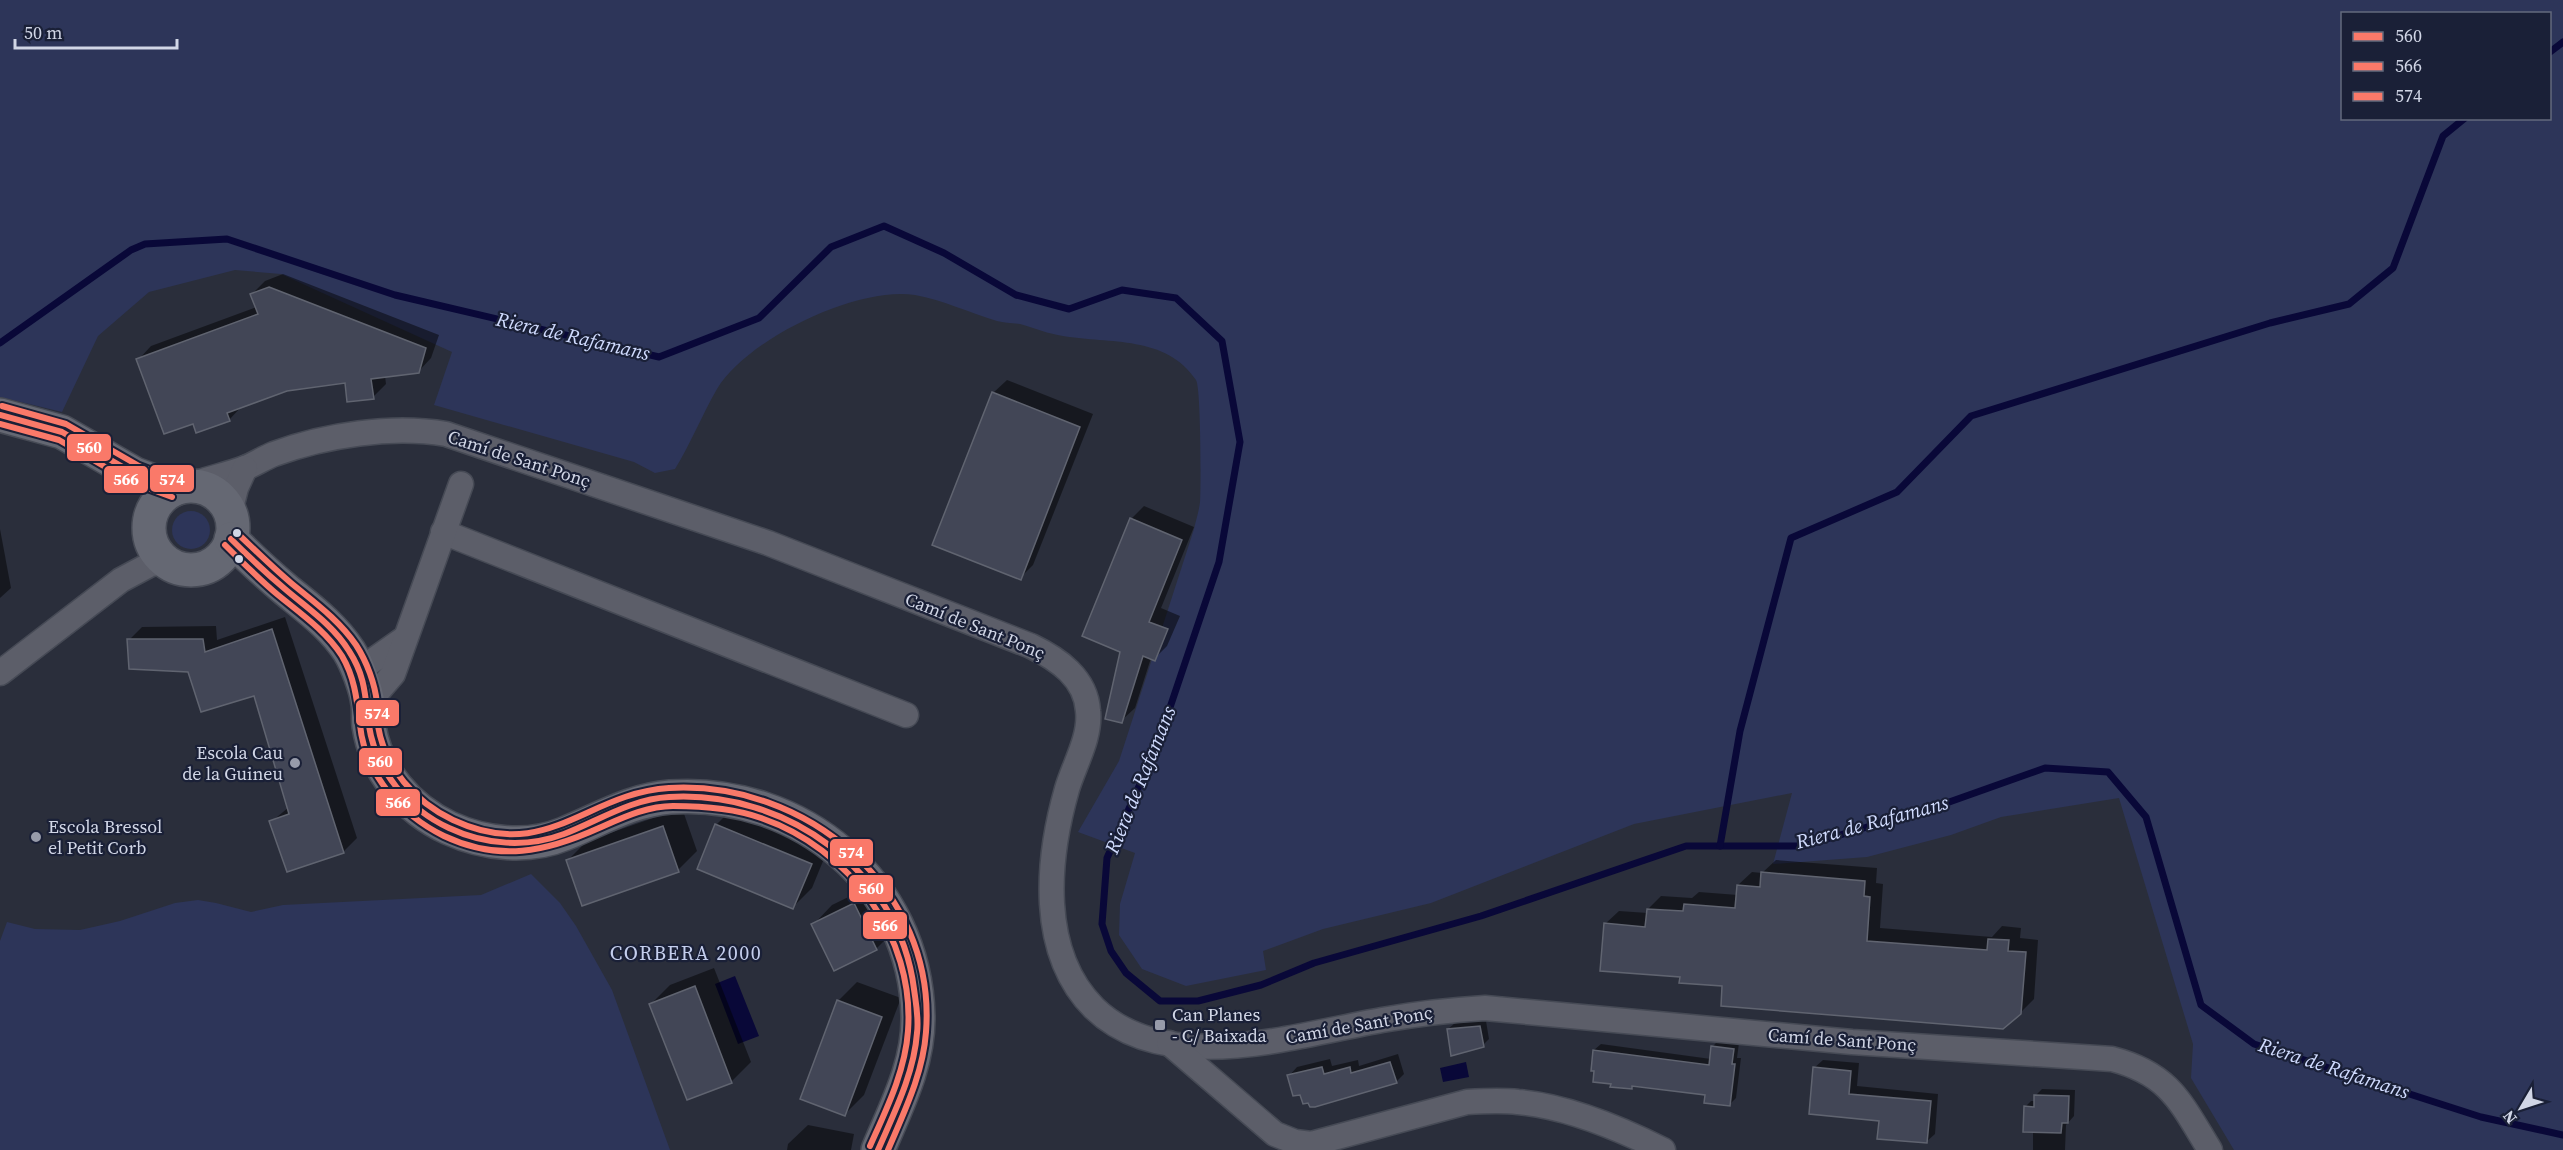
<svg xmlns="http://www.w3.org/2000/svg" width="2563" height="1150" viewBox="0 0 2563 1150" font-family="'Source Serif 4',serif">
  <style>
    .green { fill: #2d3559; fill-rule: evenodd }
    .water { fill: #090838 }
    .shadow { fill: #0007 }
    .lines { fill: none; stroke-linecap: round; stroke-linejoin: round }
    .stream { stroke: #090838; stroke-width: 7 }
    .building { fill: #424656; stroke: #606470; stroke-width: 1.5 }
    .street-casing { stroke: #464a55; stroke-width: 27 }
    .secondary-casing { stroke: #464a55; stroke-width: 36 }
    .street { stroke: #5c5e69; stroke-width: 24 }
    .secondary { stroke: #656873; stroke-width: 33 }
    .bus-1-casing { stroke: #1a2037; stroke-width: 10 }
    .bus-2-casing { stroke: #1a2037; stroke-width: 10 }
    .bus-3-casing { stroke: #1a2037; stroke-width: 10 }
    .bus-1 { stroke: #fa7969; stroke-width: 6 }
    .bus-2 { stroke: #fa7969; stroke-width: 6 }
    .bus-3 { stroke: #fa7969; stroke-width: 6 }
    .bus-dot { fill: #d1d6e6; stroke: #1a2037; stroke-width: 2 }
    .poi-dot { fill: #979baa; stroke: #1a2037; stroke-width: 2 }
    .labels { text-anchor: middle; stroke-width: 4.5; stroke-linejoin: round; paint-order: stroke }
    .street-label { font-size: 18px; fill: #d1d6e6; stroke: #1a2037 }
    .poi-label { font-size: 18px; fill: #d1d6e6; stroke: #1a2037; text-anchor: start }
    .water-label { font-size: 20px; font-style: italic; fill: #d0dbfe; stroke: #1a2037 }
    .neighbourhood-label { font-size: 20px; letter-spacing: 1.5px; fill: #c4ceed; stroke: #1a2037 }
    .line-badge { stroke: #1a2037; stroke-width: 2 }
    .badge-label { font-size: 16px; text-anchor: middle; font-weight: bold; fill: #fff }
  </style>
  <rect width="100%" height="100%" fill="#2a2e3b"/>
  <g class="green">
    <path d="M0,0h2563v1150h-329l-43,-72 2,-34 -74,-246 -118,19 -50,18 -84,22 -94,7 19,-71 -158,31 -203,79 -108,26 -60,22 3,19 -80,16 -44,-17 -23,-34 1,-31 15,-51 -57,-21 41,-71 75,-232c2,-9 5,-18 6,-27 1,-14 1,-115 -4,-122 -30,-45 -86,-36 -133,-44 -14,-2 -29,-8 -43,-12 -8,-1 -16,-1 -23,-3 -27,-8 -54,-21 -82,-26 -58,-9 -168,44 -198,94 -15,26 -26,54 -42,80l-20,4 -21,-11 -200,-57 18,-53 -171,-78 -46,-4 -86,22 -51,44 -36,76 -62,-15zM2342,14h208v104h-208z"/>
    <circle cx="191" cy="530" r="19"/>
    <polygon points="531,874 560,903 576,926 612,990 670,1150 0,1150 0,941 7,922 35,929 80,930 120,921 175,903 198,900 216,903 251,912 283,905 481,895"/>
  </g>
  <g class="water">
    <polygon points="735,976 759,1036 738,1044 715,984"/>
    <polygon points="1466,1062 1469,1077 1443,1082 1440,1068"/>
  </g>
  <g class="shadow">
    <polygon points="283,274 439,335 431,358 418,372 385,376 386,384 373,397 346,381 287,389 242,406 229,420 193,422 138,360 151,346 257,307 252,294 265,281"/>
    <polygon points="1007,380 1093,414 1033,565 1020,578 993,393"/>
    <polygon points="1144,506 1194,527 1161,608 1180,616 1167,646 1154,659 1151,658 1135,708 1121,721 1121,651 1131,519"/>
    <polygon points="0,529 11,588 0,598"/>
    <polygon points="285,617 357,838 343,852 271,822 289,807 255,695 189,671 129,640 142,627 216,626 217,640"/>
    <polygon points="736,805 830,844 812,888 793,907 699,868 717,824"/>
    <polygon points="682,808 697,851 678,870 568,860 587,841"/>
    <polygon points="1776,860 1877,868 1876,883 1883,884 1880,928 1992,937 2002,926 2021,928 2020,938 2038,940 2034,999 2020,1013 1681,976 1605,924 1619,911 1648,913 1648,909 1661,896 1692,898 1699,892 1738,895 1738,885 1752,872 1762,873"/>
    <polygon points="873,885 896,929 876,949 813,925 832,905"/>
    <polygon points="714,968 751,1062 732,1081 688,1098 651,1004 670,985"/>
    <polygon points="857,982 901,998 864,1095 845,1114 838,1001"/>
    <polygon points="1486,1021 1489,1039 1483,1045 1448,1029 1455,1023"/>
    <polygon points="1719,1040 1739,1043 1737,1058 1741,1058 1736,1098 1730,1104 1707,1093 1634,1085 1631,1087 1594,1050 1601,1044 1711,1059 1712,1047"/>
    <polygon points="1398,1054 1404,1074 1396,1082 1301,1093 1289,1076 1297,1067 1330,1059 1332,1066 1358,1060 1359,1066"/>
    <polygon points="1823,1060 1859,1063 1857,1086 1938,1094 1935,1134 1926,1142 1881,1119 1814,1068"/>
    <polygon points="2042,1089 2075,1090 2074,1116 2066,1125 2065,1150 2033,1150 2033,1133 2025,1133 2025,1107 2031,1101 2035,1101 2035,1096"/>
    <polygon points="808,1125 854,1134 851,1150 787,1150 788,1144"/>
  </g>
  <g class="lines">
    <g class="stream">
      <polyline points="2550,52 2563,42"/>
      <polyline points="0,343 131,250 145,244 227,239 395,295 659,357 759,318 831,247 884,226 944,253 1016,295 1069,309 1122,290 1176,298 1222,341 1240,442 1219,562 1157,746 1107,858 1102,924 1111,951 1126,973 1160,1001 1198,1001 1261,985 1314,963 1481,916 1686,846 1803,846 1938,806 2045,768 2108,772 2146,817 2201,1005 2254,1044 2481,1117 2563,1135"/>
      <polyline points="1720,846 1740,731 1791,538 1897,492 1971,416 2270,323 2349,304 2393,268 2443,136 2465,118"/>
    </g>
  </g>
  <g class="building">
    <polygon points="269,287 426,348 419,373 371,379 374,399 347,402 345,383 287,391 227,413 230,421 196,433 193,424 164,434 136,359 258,314 250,294"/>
    <polygon points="992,392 1080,427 1021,580 932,545"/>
    <polygon points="1130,518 1182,540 1149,622 1168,629 1155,661 1143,656 1122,723 1105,719 1120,652 1082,636"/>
    <polygon points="272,629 344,853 287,872 269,821 289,814 254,696 201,712 188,672 129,669 127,639 203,639 205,652"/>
    <polygon points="715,824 812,864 793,909 697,869"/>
    <polygon points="663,826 679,872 582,906 566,860"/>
    <polygon points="1761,872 1865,881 1864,896 1870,897 1867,941 1987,950 1988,939 2009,940 2008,951 2026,952 2021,1014 2003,1029 1721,1006 1722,986 1679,983 1680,977 1600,971 1604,923 1645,927 1647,909 1683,911 1684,904 1735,908 1737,885 1760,887"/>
    <polygon points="854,903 877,950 834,971 811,924"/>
    <polygon points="695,986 732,1083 687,1100 649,1004"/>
    <polygon points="837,1000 882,1017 845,1116 800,1099"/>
    <polygon points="1480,1026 1484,1047 1451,1056 1447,1029"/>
    <polygon points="1711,1046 1734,1049 1732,1064 1735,1064 1730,1106 1704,1103 1705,1095 1632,1086 1632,1089 1610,1087 1611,1084 1593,1082 1594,1071 1591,1071 1593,1050 1709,1065"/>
    <polygon points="1390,1062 1397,1083 1315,1107 1310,1107 1308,1103 1303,1104 1300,1095 1293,1096 1287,1075 1322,1067 1324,1074 1350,1067 1351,1073"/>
    <polygon points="1813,1067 1851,1071 1849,1094 1931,1101 1927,1143 1877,1139 1879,1121 1809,1114"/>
    <polygon points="2034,1095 2069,1096 2068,1123 2062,1123 2061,1133 2023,1132 2024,1106 2034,1107"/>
  </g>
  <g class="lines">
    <g class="street-casing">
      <g id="street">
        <path d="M188,486c18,-7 38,-11 57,-18 10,-4 19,-10 29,-14 52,-19 117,-29 172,-20l322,109 263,103c27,13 55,32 57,65 3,26 -14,54 -21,78 -20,70 -29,163 27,219 72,70 202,27 288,12 34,-6 68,-10 103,-12l367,34 260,17c58,15 69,44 98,91"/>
        <polyline points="230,512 236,488 245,468"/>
        <polyline points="443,532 906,715"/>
        <polyline points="356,664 368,664 405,638"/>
        <polyline points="0,673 121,580 151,564 167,562"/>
        <polyline points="368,703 393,674 461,484"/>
        <path d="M1169,1043l106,91 20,8 16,2 156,-42c17,-1 34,-2 51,0 49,4 101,26 145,48"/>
      </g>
    </g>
    <g class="secondary-casing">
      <g id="secondary">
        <polyline points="0,415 62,432 135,474 175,489"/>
        <circle cx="191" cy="528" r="42"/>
        <path d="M231,539c17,17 35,34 54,50 23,19 47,36 64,62 8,13 17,38 19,53 1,7 0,15 1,22 7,46 39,83 80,102 35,16 79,21 115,6 35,-14 67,-34 106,-37 130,-9 245,86 248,219 1,48 -22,91 -40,134"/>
      </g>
    </g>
    <use href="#street" class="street"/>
    <use href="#secondary" class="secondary"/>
    <g class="bus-1-casing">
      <g id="bus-1">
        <polyline points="0,415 62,432 135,474 175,489"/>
        <path d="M231,539c17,17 35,34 54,50 22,19 48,36 64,62 17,26 16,46 20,75 7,45 39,83 80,102 36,17 78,20 115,6 34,-13 67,-35 105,-37 117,-7 230,73 245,192 2,15 5,29 3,44 -3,41 -23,80 -39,117"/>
      </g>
    </g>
    <g class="bus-2-casing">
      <g id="bus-2">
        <polyline points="0,424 59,440 131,482 172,497"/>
        <path d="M225,545c17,17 34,34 53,50 22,18 48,36 64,61 13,22 15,45 18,69 5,49 41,90 84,111 55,26 102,16 155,-8 23,-10 48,-22 74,-22 29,0 60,2 88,12 88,30 154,118 147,213 -3,41 -22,79 -38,115"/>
      </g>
    </g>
    <g class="bus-3-casing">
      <g id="bus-3">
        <polyline points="2,406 66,424 139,466 178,481"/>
        <path d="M237,533c18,17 35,34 54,50 23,19 48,37 65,62 11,17 19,39 21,58 1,8 0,16 1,23 7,42 37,76 75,94 94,44 133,-27 216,-32 137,-8 268,101 257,244 -3,42 -22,80 -38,118"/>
      </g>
    </g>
    <use href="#bus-1" class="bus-1"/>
    <use href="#bus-2" class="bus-2"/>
    <use href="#bus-3" class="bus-3"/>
  </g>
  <g class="bus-dot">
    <circle cx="237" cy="533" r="5"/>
    <circle cx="239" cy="559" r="5"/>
  </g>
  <g class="poi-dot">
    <circle cx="295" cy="763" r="6"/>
    <circle cx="36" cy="837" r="6"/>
    <rect x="1154" y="1019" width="12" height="12" rx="3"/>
  </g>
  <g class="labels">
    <g class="street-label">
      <text transform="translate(519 459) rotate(18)" y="6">Camí de Sant Ponç</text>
      <text transform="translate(975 626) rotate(22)" y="6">Camí de Sant Ponç</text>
      <text transform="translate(1359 1025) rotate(-10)" y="6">Camí de Sant Ponç</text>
      <text transform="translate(1842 1040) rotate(4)" y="6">Camí de Sant Ponç</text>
    </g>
    <g class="poi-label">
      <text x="283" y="759" text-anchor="end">Escola Cau<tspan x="283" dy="21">de la Guineu</tspan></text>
      <text x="48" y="833">Escola Bressol<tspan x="48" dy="21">el Petit Corb</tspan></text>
      <text x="1172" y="1021">Can Planes<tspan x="1172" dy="21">- C/ Baixada</tspan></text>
    </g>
    <g class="water-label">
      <text transform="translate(573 336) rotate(13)" y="7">Riera de Rafamans</text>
      <text transform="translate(1140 780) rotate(-68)" y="7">Riera de Rafamans</text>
      <text transform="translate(1872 822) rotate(-15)" y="7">Riera de Rafamans</text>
      <text transform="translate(2334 1068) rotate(18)" y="7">Riera de Rafamans</text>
    </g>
    <g class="neighbourhood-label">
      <text x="686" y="960">CORBERA 2000</text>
    </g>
  </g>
  <g class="line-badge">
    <rect x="66" y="433" width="46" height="29" rx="6" fill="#fa7969"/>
    <rect x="149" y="464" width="46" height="29" rx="6" fill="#fa7969"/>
    <rect x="103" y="465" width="46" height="29" rx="6" fill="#fa7969"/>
    <rect x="355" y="699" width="45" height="28" rx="6" fill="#fa7969"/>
    <rect x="358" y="747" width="45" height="29" rx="6" fill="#fa7969"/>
    <rect x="375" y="788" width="46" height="29" rx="6" fill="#fa7969"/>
    <rect x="829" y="838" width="45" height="29" rx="6" fill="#fa7969"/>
    <rect x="848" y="874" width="46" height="29" rx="6" fill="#fa7969"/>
    <rect x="862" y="911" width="46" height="29" rx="6" fill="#fa7969"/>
  </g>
  <g class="badge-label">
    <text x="89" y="453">560</text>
    <text x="172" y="485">574</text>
    <text x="126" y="485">566</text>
    <text x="377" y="719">574</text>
    <text x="380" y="767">560</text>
    <text x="398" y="808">566</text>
    <text x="851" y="858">574</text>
    <text x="871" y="894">560</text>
    <text x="885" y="931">566</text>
  </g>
  <rect x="2341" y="12" width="210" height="108" fill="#1a2037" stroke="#63697d" stroke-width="1.5"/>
  <rect x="2353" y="32" width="30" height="9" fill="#fa7969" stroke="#63697d" stroke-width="1.5"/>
  <text x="2395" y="42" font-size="18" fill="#d1d6e6">560</text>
  <rect x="2353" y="62" width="30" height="9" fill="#fa7969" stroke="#63697d" stroke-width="1.5"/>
  <text x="2395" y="72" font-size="18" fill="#d1d6e6">566</text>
  <rect x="2353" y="92" width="30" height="9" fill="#fa7969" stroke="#63697d" stroke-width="1.5"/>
  <text x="2395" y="102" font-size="18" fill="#d1d6e6">574</text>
  <g transform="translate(2521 1108) rotate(231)" stroke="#1a2037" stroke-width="4.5" paint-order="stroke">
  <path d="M0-4.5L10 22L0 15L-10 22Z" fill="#d1d6e6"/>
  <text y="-9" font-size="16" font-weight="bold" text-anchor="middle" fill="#d1d6e6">N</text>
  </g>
  <path d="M15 39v9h162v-9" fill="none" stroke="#d1d6e6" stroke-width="3"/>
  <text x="24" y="39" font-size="18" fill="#d1d6e6" stroke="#1a2037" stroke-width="4.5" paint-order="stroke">50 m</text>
</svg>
